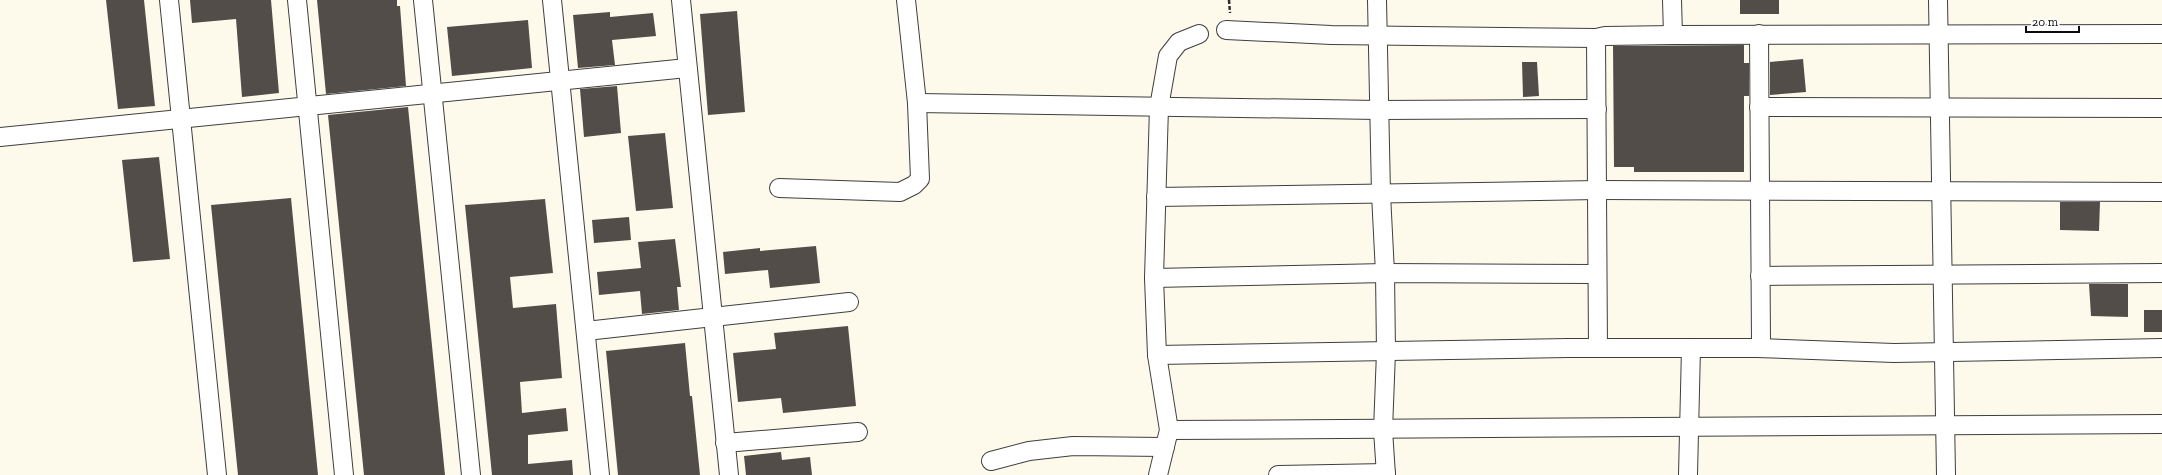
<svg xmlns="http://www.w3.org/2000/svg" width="2162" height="475" viewBox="0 0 2162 475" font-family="'Zilla Slab',serif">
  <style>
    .building { fill: #534d49 }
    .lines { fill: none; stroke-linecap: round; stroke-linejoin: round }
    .minor-casing { stroke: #3e3e3e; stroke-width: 20 }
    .path { stroke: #2d2d2d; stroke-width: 2.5; stroke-dasharray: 4 2; stroke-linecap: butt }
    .minor { stroke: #fff; stroke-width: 18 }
  </style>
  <rect width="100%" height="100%" fill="#fefaeb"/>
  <g class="building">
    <polygon points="106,0 144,0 155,106 118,109"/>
    <polygon points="190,0 271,0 279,93 242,97 236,19 192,23"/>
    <polygon points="317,0 397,0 397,6 400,6 406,86 326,94"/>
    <rect x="1740" y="0" width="39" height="14"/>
    <polygon points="737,11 745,112 708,115 700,14"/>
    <polygon points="610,12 610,17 653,13 656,36 612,40 615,65 578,68 573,15"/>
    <polygon points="528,20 532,68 452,76 447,27"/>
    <polygon points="1744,45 1744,63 1749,63 1749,96 1744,96 1744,172 1634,172 1634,167 1614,167 1613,46"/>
    <polygon points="1803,59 1806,92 1770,95 1770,62"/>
    <polygon points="1522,62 1537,62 1539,96 1523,97"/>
    <polygon points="617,86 621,133 584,137 580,89"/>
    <polygon points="408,107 445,475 364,475 328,115"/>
    <polygon points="665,133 673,208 636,211 628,136"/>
    <polygon points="159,157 170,259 133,262 122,160"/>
    <polygon points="291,198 318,475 238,475 211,205"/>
    <polygon points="545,199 553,273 510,277 513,308 556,304 562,378 520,382 522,413 566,408 568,431 528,435 528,464 572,460 573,475 492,475 465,205"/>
    <polygon points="2060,202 2100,202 2099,231 2060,230"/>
    <polygon points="629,217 631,240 594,243 592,220"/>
    <polygon points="675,239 681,287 677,287 679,310 642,314 640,291 599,295 597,272 641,268 638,242"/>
    <polygon points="816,246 820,283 770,288 768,270 725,274 723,252 760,248 760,251"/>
    <polygon points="2089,284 2128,284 2128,317 2091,316"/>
    <rect x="2144" y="310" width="18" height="22"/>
    <polygon points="848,326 856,406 783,413 781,398 738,402 733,353 776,349 774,333"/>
    <polygon points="685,343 690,396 692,396 700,475 618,475 606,351"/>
    <polygon points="781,452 782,460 810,457 812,475 746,475 744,456"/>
  </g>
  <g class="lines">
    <g class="minor-casing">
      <g id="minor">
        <polyline points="169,0 217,475"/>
        <polyline points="297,0 344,475"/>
        <polyline points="423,0 471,475"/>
        <polyline points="552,0 600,475"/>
        <polyline points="681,0 729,475"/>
        <polyline points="1377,0 1381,194 1385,273 1386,352 1383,430 1386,475"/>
        <polyline points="1672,0 1673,35"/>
        <polyline points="1938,0 1946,475"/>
        <polyline points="1226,30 1331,35 1596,38 1605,36 1673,35 2162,34"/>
        <polyline points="1596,38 1598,348"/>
        <polyline points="917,103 1378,110 1597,109"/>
        <polyline points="1759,107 2162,108"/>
        <polyline points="0,137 687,68"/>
        <polyline points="779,188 900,192 914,185 920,179 917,103 906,0"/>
        <polyline points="1156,197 1598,190 2162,192"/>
        <polyline points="1760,276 2162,273"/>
        <polyline points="1154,278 1385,273 1597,274"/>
        <polyline points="586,331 849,302"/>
        <polyline points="1757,348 1761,344 1759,34"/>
        <polyline points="1157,355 1568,348 1757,348 1894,353 2162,348"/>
        <polyline points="1169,430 2162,424"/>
        <polyline points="725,443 858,432"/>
        <polyline points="991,461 1029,451 1073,446 1165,447"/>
        <polyline points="1158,475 1169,430 1157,355 1154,278 1159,107 1168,56 1179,42 1199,34"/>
        <polyline points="1278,475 1386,473"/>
        <polyline points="1688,475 1691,348"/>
      </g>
    </g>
    <polyline class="path" points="1229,0 1230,13"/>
    <use href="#minor" class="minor"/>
  </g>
  <path d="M2026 26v6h53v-6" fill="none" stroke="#0b0b0b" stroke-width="2"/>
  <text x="2032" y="26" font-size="12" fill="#0b0b0b" stroke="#ffffff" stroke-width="3" paint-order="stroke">20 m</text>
</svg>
